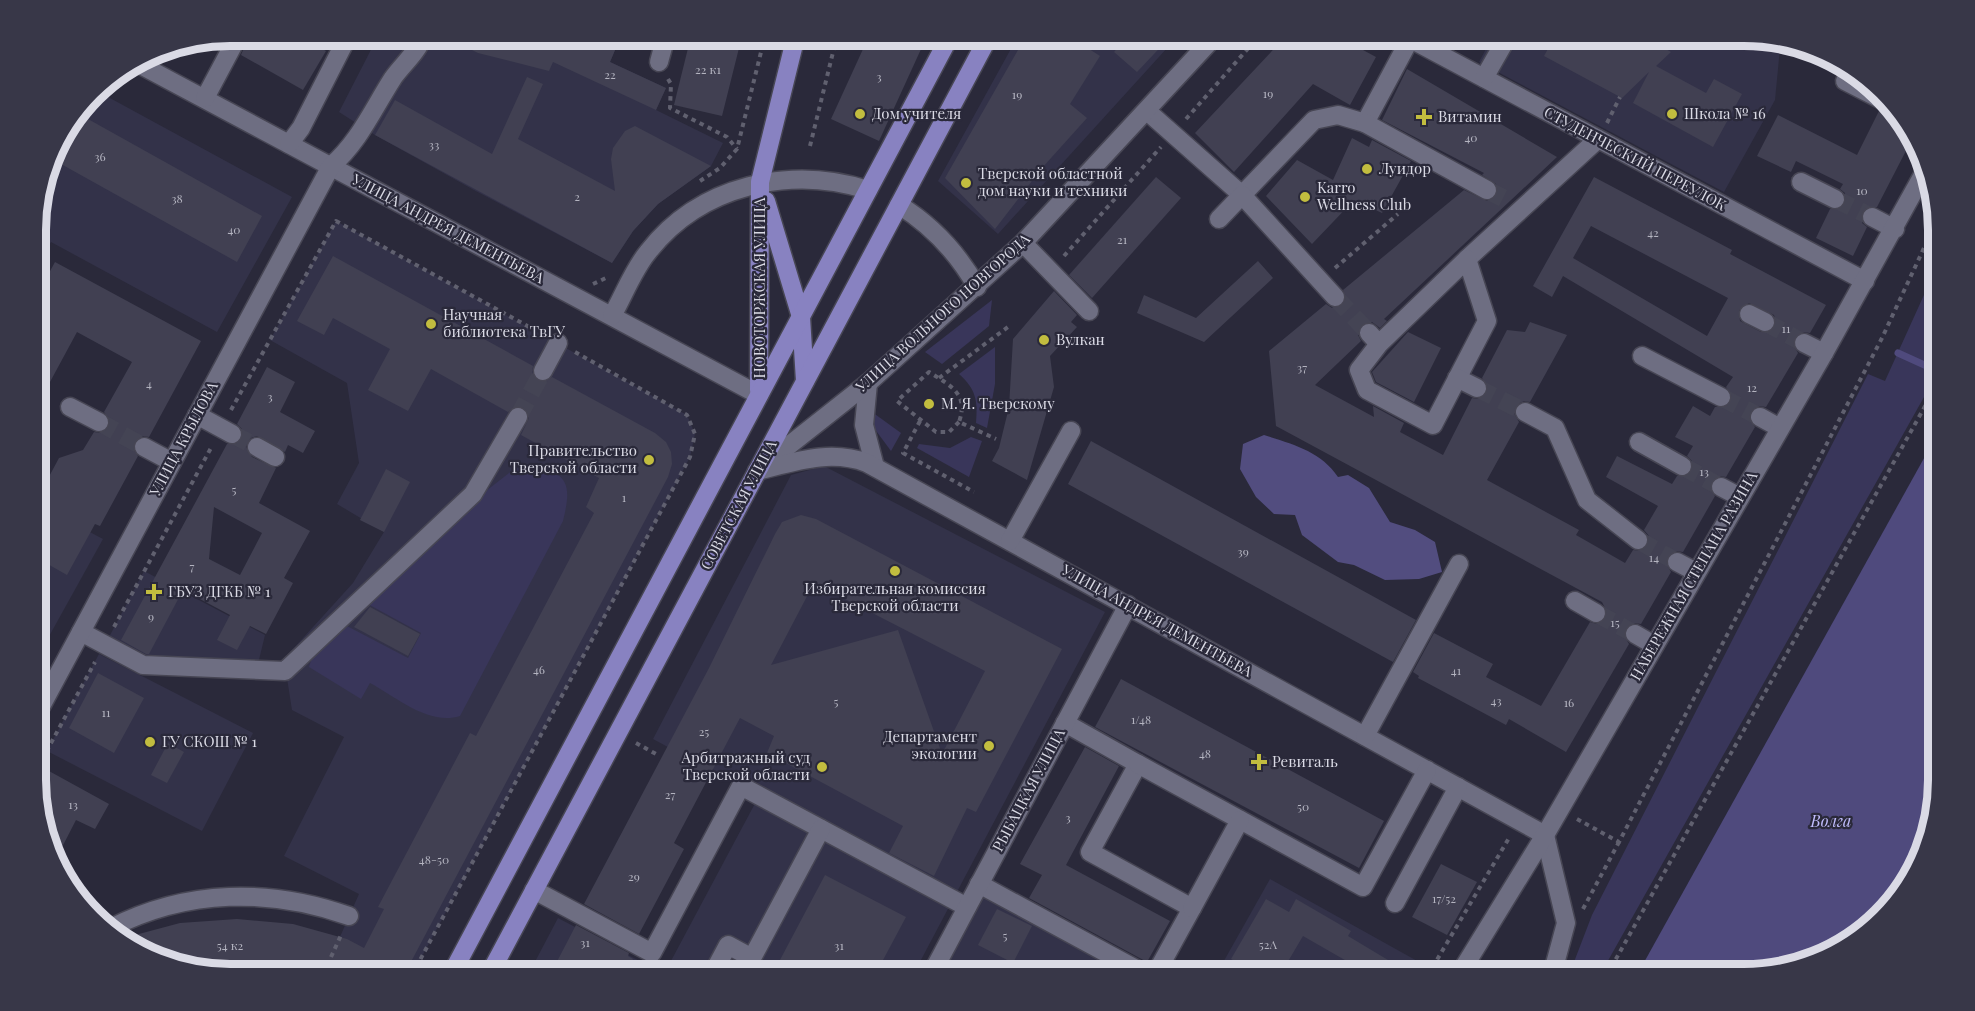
<svg xmlns="http://www.w3.org/2000/svg" width="1975" height="1011" viewBox="0 0 1975 1011" font-family="'Playfair Display',serif">
  <style>
    .built { fill: #333249 }
    .green { fill: #39365a }
    .forest { fill: #524d7f }
    .water { fill: #4f4a7d }
    .lines { fill: none; stroke-linecap: round; stroke-linejoin: round }
    .stream { stroke: #4f4a7d; stroke-width: 7 }
    .building { fill: #414052; fill-rule: evenodd }
    .minor-tunnel { stroke: #444454; stroke-width: 18; stroke-dasharray: 18 9; stroke-linecap: butt }
    .minor-casing { stroke: #474654; stroke-width: 21 }
    .major-casing { stroke: #474654; stroke-width: 21 }
    .path { stroke: #60606f; stroke-width: 4; stroke-dasharray: 4.5 4.5; stroke-linecap: butt }
    .minor { stroke: #6e6e82; stroke-width: 18 }
    .major { stroke: #8882c1; stroke-width: 18 }
    .poi-dot { fill: #c2bd3f; stroke: #2a293a; stroke-width: 2 }
    .labels { text-anchor: middle; stroke-width: 4.5; stroke-linejoin: round; paint-order: stroke }
    .number-label { font-size: 12px; fill: #b4b4c0 }
    .poi-label { font-size: 15px; fill: #dadae5; stroke: #2a293a; text-anchor: start }
    .street-label { font-size: 15px; fill: #dadae5; stroke: #2a293a }
    .water-label { font-size: 16px; font-style: italic; fill: #c2befe; stroke: #2a293a }
    .rim { fill: none; stroke: #dadae5; stroke-width: 8 }
  </style>
  <rect width="100%" height="100%" fill="#2a293a"/>
  <g class="built">
    <polygon points="378,36 621,36 610,62 666,88 656,110 723,143 711,166 658,204 633,231 612,263 474,190 375,135 339,112"/>
    <polygon points="1018,36 1178,36 998,234 938,181"/>
    <polygon points="1493,36 1745,36 1770,42 1780,48 1775,100 1724,192 1479,62"/>
    <polygon points="97,91 292,197 217,332 51,242 37,268 36,217 56,145"/>
    <polygon points="336,221 687,415 695,434 690,457 412,975 323,975 359,894 284,856 344,737 292,710 284,659 353,583 384,532 337,504 359,463 347,383 270,340"/>
    <polygon points="824,466 1105,612 913,975 528,975 558,918 664,974 759,796 653,739 791,475"/>
    <polygon points="37,504 103,539 37,658"/>
    <polygon points="144,571 265,635 258,664 146,659 108,639"/>
    <polygon points="99,654 253,733 202,831 47,751"/>
    <polygon points="1270,879 1437,972 1435,975 1216,975"/>
    <polygon points="987,884 1156,975 939,975"/>
  </g>
  <g class="green">
    <polygon points="1938,264 1938,368 1924,397 1600,975 1569,975 1592,915 1868,374 1885,381"/>
    <polygon points="992,300 989,326 942,364 925,352"/>
    <path d="M995,347v37l-8,44 -11,-5c2,-22 0,-34 -17,-49z"/>
    <polygon points="872,412 901,433 891,451 874,428"/>
    <polygon points="971,437 982,441 969,477 917,448 919,444 950,448"/>
    <path d="M532,463c37,12 40,21 31,58l-103,195c-31,10 -64,-19 -90,-33l-9,16 -52,-32c5,-18 20,-33 38,-41l61,32 13,-25 -55,-30 111,-105 37,-29z"/>
  </g>
  <path class="forest" d="M1264,435c28,9 57,16 74,42l10,-2 21,13 21,34 25,8 20,12 7,30 -23,7 -34,1 -31,-15 -16,-3 -36,-27 -7,-20 -21,-1 -18,-17 -16,-28 3,-25z"/>
  <polygon class="water" points="1938,433 1939,781 1919,866 1852,942 1757,975 1637,975"/>
  <g class="lines">
    <polyline class="stream" points="1898,353 1931,368"/>
  </g>
  <g class="building">
    <polygon points="249,36 300,36 326,51 303,90 241,55"/>
    <polygon points="444,36 491,36 540,49 546,36 553,36 578,48 583,36 621,36 610,62 666,88 656,110 553,62 549,71 478,53"/>
    <polygon points="691,36 742,36 722,116 674,105"/>
    <polygon points="869,36 927,36 879,141 831,119"/>
    <polygon points="1026,36 1069,36 1100,56 1070,104 1087,118 1042,168 995,229 945,178"/>
    <polygon points="1128,36 1171,36 1137,72 1114,52"/>
    <polygon points="1286,36 1337,36 1376,57 1350,105 1313,84 1234,172 1195,133"/>
    <polygon points="1555,36 1608,36 1633,50 1643,36 1671,52 1656,66 1706,93 1714,79 1742,94 1713,147 1633,103 1649,72 1622,98 1544,56"/>
    <path d="M1407,69l150,88 -173,162 3,2 -7,7 -8,-6 -11,3 -3,10 3,6 -46,44 59,32 -1,-11 31,17 -4,9 43,23 29,-57 6,1 9,-5 1,-7 -6,-9 25,-48 18,2 5,-10 37,13 -37,67 -6,-1 -9,5 -1,7 5,9 -32,58 92,50 -3,5 49,28 8,-13 9,1 4,-4 3,-11 -5,-6 14,-24 -52,-29 11,-21 55,28 5,-8h10l5,-5v-10l-5,-5 6,-10 -18,-9 18,-31 17,10 5,-9h12l5,-10 -6,-10 7,-10 -170,-101 -11,21 -19,-11 61,-109 138,73 -2,4 96,51 -16,28 -7,-1 -9,5 -1,7 5,9 -32,54 -7,-1 -9,5 -1,7 6,9 -29,50 -6,-1 -9,5 -1,7 5,8 -32,56 -7,-1 -9,5 -1,7 5,9 -30,52 -7,-1 -8,5 -2,7 5,9 -63,108 -57,-33 -3,6 -88,-47 1,-2 -6,-4 21,-39 59,31 -7,13 55,29 49,-84 7,2 8,-5 2,-7 -5,-10 -326,-176 -7,-75 57,-47 6,4 10,-2 4,-6 -3,-10 121,-100 23,11 10,-6 -1,-11 -14,-9 2,-2 -102,-53zM1591,226l137,72 -21,38 -134,-78zM1749,303l25,12 2,7 -4,9 -11,1 -21,-11 -1,-11z"/>
    <polygon points="527,77 543,84 518,139 615,191 611,159 613,148 625,131 635,126 711,166 658,204 633,231 612,263 375,135 395,100 492,154"/>
    <polygon points="1893,107 1899,112 1911,141 1877,207 1866,207 1862,212 1862,223 1867,227 1853,256 1816,238 1830,209 1841,209 1845,203 1845,193 1840,189 1843,184 1796,161 1791,172 1757,156 1778,115 1857,155 1879,111 1885,112"/>
    <polygon points="79,114 262,216 237,262 52,159 56,145"/>
    <polygon points="1352,138 1369,147 1372,140 1411,161 1382,213 1354,200 1312,244 1266,196 1297,160 1333,180"/>
    <polygon points="1156,177 1181,198 1092,298 1069,275"/>
    <polygon points="333,256 533,366 532,372 537,381 544,382 552,377 655,433 666,442 671,452 672,464 668,477 404,975 294,975 245,965 195,967 145,955 124,938 180,923 237,919 293,924 347,939 364,948 384,909 378,907 470,733 476,736 594,513 586,507 599,478 521,435 529,418 524,408 517,406 508,412 431,369 408,411 368,390 390,349 333,318 324,335 297,321"/>
    <polygon points="1258,261 1273,278 1204,342 1137,313 1144,295 1196,318"/>
    <polygon points="55,262 201,341 149,437 143,436 134,441 133,448 138,456 100,526 95,524 67,575 37,558 37,499 59,458 83,450 94,432 100,433 109,428 110,421 104,412 132,362 77,332 37,406 37,295"/>
    <polygon points="1054,291 1077,315 1071,322 1077,327 1050,356 1054,387 1027,480 992,461 999,448 1009,407 1013,339"/>
    <polygon points="1408,332 1441,348 1414,402 1376,382 1372,372"/>
    <path d="M267,367l28,15 -15,30 35,19 -12,22 -15,-8 -3,7 -28,-16 -6,2 -5,9 6,10 24,11 -17,35 51,28 -26,47 9,5 -27,51 -16,-8 -13,24 -20,-10 13,-25 -47,-25 -34,64h-3l-25,-14 106,-196h10l5,-5v-10l-5,-5zM214,507l48,26 -22,42 -31,-16z"/>
    <polygon points="1091,441 1416,620 1393,662 1068,484"/>
    <polygon points="386,469 410,482 384,532 360,520"/>
    <path d="M801,515l15,4 246,130 -86,163 -9,-4 -33,68 -45,-23 14,-27 -136,-73 7,-17 -34,-18 -66,125 10,6 -45,85 -55,-30 125,-236 66,-134 7,-12zM814,583l171,88 -43,83 -44,-124 -127,35z"/>
    <polygon points="370,607 420,634 408,656 354,627"/>
    <polygon points="98,673 144,698 114,753 69,728"/>
    <polygon points="1121,679 1384,821 1359,868 1095,727"/>
    <polygon points="168,743 184,752 167,783 151,775"/>
    <polygon points="1085,747 1119,766 1066,865 1170,921 1147,962 1029,898 1042,875 1020,864"/>
    <polygon points="49,771 109,804 95,829 76,820 58,855 38,807 38,792"/>
    <polygon points="1441,864 1477,882 1447,935 1412,917"/>
    <polygon points="825,875 906,917 875,975 772,975"/>
    <polygon points="1266,899 1289,912 1296,899 1351,931 1348,936 1413,975 1371,975 1303,936 1280,975 1258,975 1231,959"/>
    <polygon points="997,909 1032,926 1013,963 978,945"/>
    <polygon points="576,925 629,953 628,956 633,959 625,975 550,975"/>
  </g>
  <g class="lines">
    <g class="minor-tunnel">
      <polyline points="1487,190 1509,201"/>
      <polyline points="1835,199 1872,217"/>
      <polyline points="1335,297 1369,333"/>
      <polyline points="1765,322 1804,343"/>
      <polyline points="1477,388 1525,412"/>
      <polyline points="1721,397 1760,417"/>
      <polyline points="518,417 543,371"/>
      <polyline points="99,422 144,447"/>
      <polyline points="232,434 257,447"/>
      <polyline points="1682,466 1721,487"/>
      <polyline points="1638,540 1677,562"/>
      <polyline points="1596,613 1635,634"/>
    </g>
    <g class="minor-casing">
      <g id="minor">
        <polyline points="1405,36 1865,281"/>
        <polyline points="659,62 666,36"/>
        <polyline points="137,63 759,395"/>
        <polyline points="1484,78 1508,36"/>
        <polyline points="1845,81 1884,101"/>
        <polyline points="205,98 238,36"/>
        <polyline points="1147,111 1242,195 1314,120 1338,115 1365,123 1410,39"/>
        <polyline points="1365,123 1487,190"/>
        <polyline points="289,144 301,128 348,36"/>
        <polyline points="1801,182 1835,199"/>
        <path d="M899,205c34,21 58,47 78,82"/>
        <polyline points="1872,217 1895,229"/>
        <polyline points="1219,219 1242,195 1335,297"/>
        <polyline points="1023,243 1089,311"/>
        <polyline points="1467,259 1598,139"/>
        <polyline points="1749,314 1765,322"/>
        <path d="M612,316c12,-21 21,-46 36,-64 52,-67 142,-87 220,-62"/>
        <polyline points="1369,333 1379,344 1359,370 1367,390 1433,425 1487,321 1467,259 1379,344"/>
        <polyline points="1804,343 1824,353"/>
        <polyline points="1642,356 1721,397"/>
        <polyline points="543,371 558,343"/>
        <polyline points="1457,378 1477,388"/>
        <polyline points="868,383 864,425 875,467"/>
        <polyline points="70,407 99,422"/>
        <polyline points="1525,412 1555,428 1587,500 1638,540"/>
        <polyline points="197,415 232,434"/>
        <polyline points="1760,417 1780,428"/>
        <polyline points="1639,442 1682,466"/>
        <polyline points="144,447 172,462"/>
        <polyline points="257,447 275,457"/>
        <polyline points="763,466 868,383 1023,243 1215,36"/>
        <path d="M757,471c37,-9 73,-22 110,-8l678,372 21,88 -14,52"/>
        <polyline points="1721,487 1740,497"/>
        <polyline points="1010,541 1071,431"/>
        <polyline points="1677,562 1696,572"/>
        <polyline points="1575,601 1596,613"/>
        <polyline points="81,632 143,665 285,671 473,494 518,417"/>
        <polyline points="1635,634 1654,645"/>
        <path d="M38,712l293,-546c28,-24 42,-57 62,-88 10,-14 25,-26 30,-42"/>
        <polyline points="1065,723 1138,764 1090,852 1192,908 1155,975"/>
        <polyline points="1365,736 1459,564"/>
        <polyline points="1138,764 1363,887 1427,770"/>
        <polyline points="979,884 1147,975"/>
        <polyline points="534,890 652,953 741,786 967,907"/>
        <polyline points="1395,903 1458,787"/>
        <polyline points="1192,908 1240,820"/>
        <path d="M111,928c76,-39 159,-40 238,-12"/>
        <polyline points="712,975 728,945 752,958 821,829"/>
        <polyline points="931,975 1128,605"/>
        <polyline points="1459,975 1545,835 1824,353 1924,173"/>
      </g>
    </g>
    <g class="major-casing">
      <g id="major">
        <polyline points="766,201 801,317 805,381"/>
        <polyline points="759,390 760,182 796,36"/>
        <polyline points="451,975 950,36"/>
        <polyline points="489,975 989,36"/>
      </g>
    </g>
    <g class="path">
      <polyline points="1365,36 1383,46"/>
      <polyline points="668,79 671,84 670,108 727,137 737,149"/>
      <polyline points="1186,119 1259,36"/>
      <polyline points="1607,123 1620,97"/>
      <polyline points="810,146 837,36"/>
      <polyline points="700,181 720,168 737,149 765,36"/>
      <polyline points="1064,256 1161,147"/>
      <polyline points="1335,268 1398,214"/>
      <polyline points="593,284 608,277"/>
      <polyline points="939,378 1008,327"/>
      <polyline points="231,410 336,221 542,334"/>
      <polyline points="920,421 903,453 974,492"/>
      <path d="M959,422l-10,10h-13l-39,-31 32,-29c22,14 40,22 30,50l37,17"/>
      <polyline points="114,627 212,446"/>
      <polyline points="636,743 656,754"/>
      <polyline points="38,767 95,662"/>
      <polyline points="1577,819 1619,842 1882,338 1937,220"/>
      <polyline points="1583,909 1619,842"/>
      <polyline points="331,957 342,933"/>
      <polyline points="412,975 690,457 695,434 687,415 575,352"/>
      <polyline points="1428,975 1509,838"/>
      <polyline points="1607,975 1938,383"/>
    </g>
    <use href="#minor" class="minor"/>
    <use href="#major" class="major"/>
  </g>
  <g class="poi-dot">
    <circle cx="860" cy="114" r="6"/>
    <circle cx="1672" cy="114" r="6"/>
    <path d="M1421 108h6v6h6v6h-6v6h-6v-6h-6v-6h6z"/>
    <circle cx="1367" cy="169" r="6"/>
    <circle cx="966" cy="183" r="6"/>
    <circle cx="1305" cy="197" r="6"/>
    <circle cx="431" cy="324" r="6"/>
    <circle cx="1044" cy="340" r="6"/>
    <circle cx="929" cy="404" r="6"/>
    <circle cx="649" cy="460" r="6"/>
    <circle cx="895" cy="571" r="6"/>
    <path d="M151 583h6v6h6v6h-6v6h-6v-6h-6v-6h6z"/>
    <circle cx="150" cy="742" r="6"/>
    <circle cx="989" cy="746" r="6"/>
    <path d="M1256 753h6v6h6v6h-6v6h-6v-6h-6v-6h6z"/>
    <circle cx="822" cy="767" r="6"/>
  </g>
  <g class="labels">
    <g class="number-label">
      <text x="708" y="74">22 к1</text>
      <text x="610" y="79">22</text>
      <text x="879" y="81">3</text>
      <text x="1268" y="98">19</text>
      <text x="1017" y="99">19</text>
      <text x="1471" y="142">40</text>
      <text x="434" y="149">33</text>
      <text x="100" y="161">36</text>
      <text x="1862" y="195">10</text>
      <text x="577" y="201">2</text>
      <text x="177" y="203">38</text>
      <text x="234" y="234">40</text>
      <text x="1653" y="237">42</text>
      <text x="1122" y="244">21</text>
      <text x="1786" y="333">11</text>
      <text x="1302" y="372">37</text>
      <text x="149" y="388">4</text>
      <text x="1752" y="392">12</text>
      <text x="270" y="401">3</text>
      <text x="1704" y="476">13</text>
      <text x="234" y="494">5</text>
      <text x="624" y="502">1</text>
      <text x="1243" y="556">39</text>
      <text x="1654" y="562">14</text>
      <text x="192" y="571">7</text>
      <text x="151" y="621">9</text>
      <text x="1615" y="627">15</text>
      <text x="539" y="674">46</text>
      <text x="1456" y="675">41</text>
      <text x="1496" y="705">43</text>
      <text x="836" y="706">5</text>
      <text x="1569" y="707">16</text>
      <text x="106" y="717">11</text>
      <text x="1141" y="724">1/48</text>
      <text x="704" y="736">25</text>
      <text x="1205" y="758">48</text>
      <text x="670" y="799">27</text>
      <text x="73" y="809">13</text>
      <text x="1303" y="811">50</text>
      <text x="1068" y="822">3</text>
      <text x="434" y="864">48-50</text>
      <text x="634" y="881">29</text>
      <text x="1444" y="903">17/52</text>
      <text x="1005" y="940">5</text>
      <text x="585" y="947">31</text>
      <text x="1268" y="949">52А</text>
      <text x="230" y="950">54 к2</text>
      <text x="839" y="950">31</text>
    </g>
    <g class="poi-label">
      <text x="872" y="119">Дом учителя</text>
      <text x="1684" y="119">Школа № 16</text>
      <text x="1438" y="122">Витамин</text>
      <text x="1379" y="174">Луидор</text>
      <text x="978" y="179">Тверской областной<tspan x="978" dy="17">дом науки и техники</tspan></text>
      <text x="1317" y="193">Karro<tspan x="1317" dy="17">Wellness Club</tspan></text>
      <text x="443" y="320">Научная<tspan x="443" dy="17">библиотека ТвГУ</tspan></text>
      <text x="1056" y="345">Вулкан</text>
      <text x="941" y="409">М. Я. Тверскому</text>
      <text x="637" y="456" text-anchor="end">Правительство<tspan x="637" dy="17">Тверской области</tspan></text>
      <text x="895" y="594" text-anchor="middle">Избирательная комиcсия<tspan x="895" dy="17">Тверской области</tspan></text>
      <text x="168" y="597">ГБУЗ ДГКБ № 1</text>
      <text x="977" y="742" text-anchor="end">Департамент<tspan x="977" dy="17">экологии</tspan></text>
      <text x="162" y="747">ГУ СКОШ № 1</text>
      <text x="810" y="763" text-anchor="end">Арбитражный суд<tspan x="810" dy="17">Тверской области</tspan></text>
      <text x="1272" y="767">Ревиталь</text>
    </g>
    <g class="street-label">
      <text transform="translate(1635 159) rotate(28)" y="5">СТУДЕНЧЕСКИЙ ПЕРЕУЛОК</text>
      <text transform="translate(448 229) rotate(28)" y="5">УЛИЦА АНДРЕЯ ДЕМЕНТЬЕВА</text>
      <text transform="translate(760 288) rotate(-90)" y="5">НОВОТОРЖСКАЯ УЛИЦА</text>
      <text transform="translate(943 313) rotate(-42)" y="5">УЛИЦА ВОЛЬНОГО НОВГОРОДА</text>
      <text transform="translate(184 439) rotate(-62)" y="5">УЛИЦА КРЫЛОВА</text>
      <text transform="translate(739 505) rotate(-62)" y="5">СОВЕТСКАЯ УЛИЦА</text>
      <text transform="translate(1694 576) rotate(-60)" y="5">НАБЕРЕЖНАЯ СТЕПАНА РАЗИНА</text>
      <text transform="translate(1157 621) rotate(29)" y="5">УЛИЦА АНДРЕЯ ДЕМЕНТЬЕВА</text>
      <text transform="translate(1029 790) rotate(-62)" y="5">РЫБАЦКАЯ УЛИЦА</text>
    </g>
    <g class="water-label">
      <text x="1831" y="827">Волга</text>
    </g>
  </g>
  <path d="M0 0H1975V1011H0ZM230 46H1744A184 184 0 0 1 1928 230V780A184 184 0 0 1 1744 964H230A184 184 0 0 1 46 780V230A184 184 0 0 1 230 46Z" fill="#383748" fill-rule="evenodd"/>
  <path class="rim" d="M230 46H1744A184 184 0 0 1 1928 230V780A184 184 0 0 1 1744 964H230A184 184 0 0 1 46 780V230A184 184 0 0 1 230 46Z"/>
</svg>
